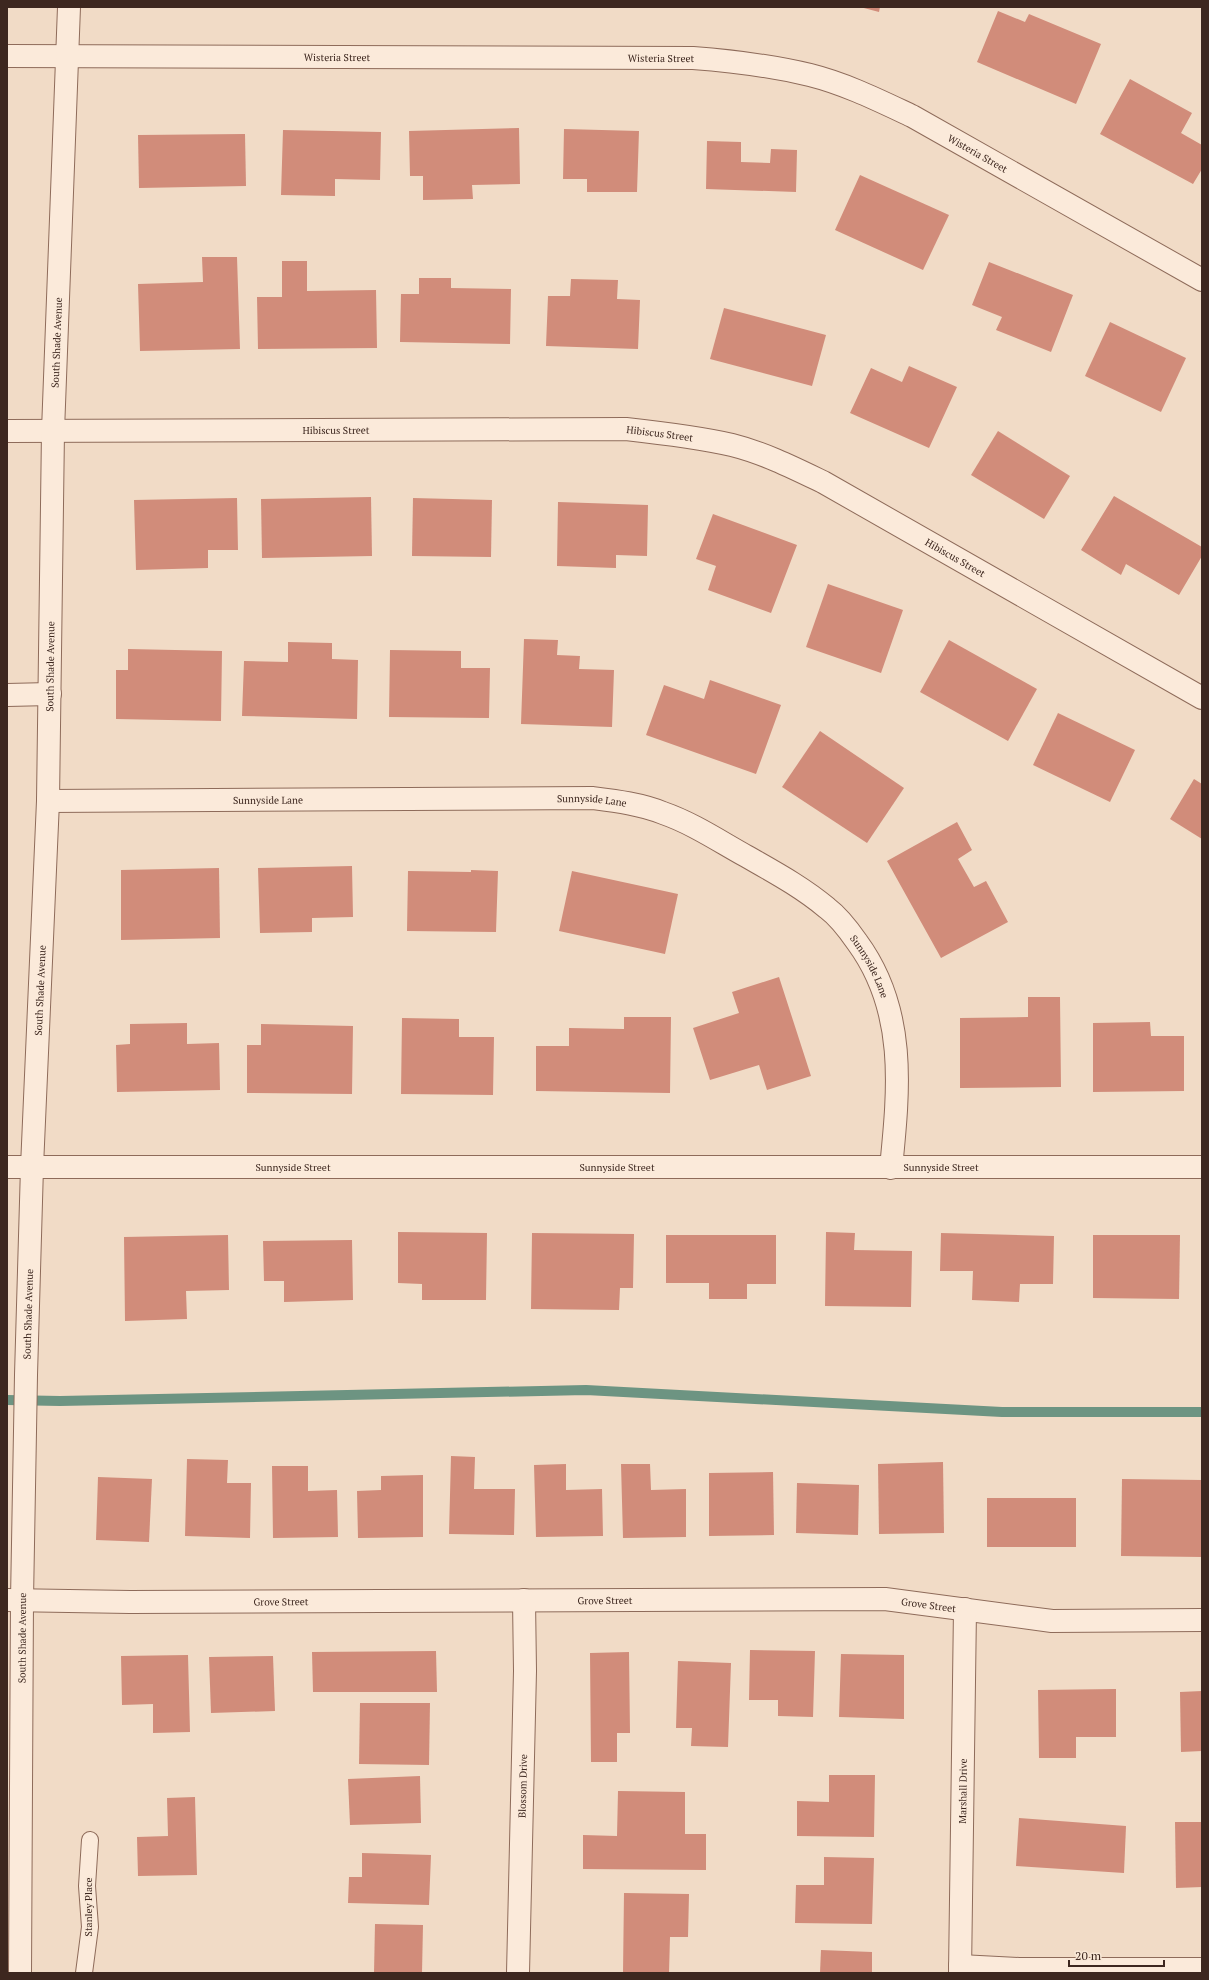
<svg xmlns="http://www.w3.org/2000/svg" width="1209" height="1980" viewBox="0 0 1209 1980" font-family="'PT Serif',serif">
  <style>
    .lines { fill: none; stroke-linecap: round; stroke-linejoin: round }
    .stream { stroke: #6d9482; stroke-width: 10 }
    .building { fill: #d18c7a }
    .service-casing { stroke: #8e6b5a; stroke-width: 18 }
    .minor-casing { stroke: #8e6b5a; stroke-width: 24 }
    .tertiary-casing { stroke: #8e6b5a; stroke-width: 24 }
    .service { stroke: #fbeada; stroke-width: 16 }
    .minor { stroke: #fbeada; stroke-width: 22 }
    .tertiary { stroke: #fbeada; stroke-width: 22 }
    .labels { text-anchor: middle; stroke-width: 3; stroke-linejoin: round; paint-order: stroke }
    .street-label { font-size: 10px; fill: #3d271f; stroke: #f8e7d6 }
  </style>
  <rect width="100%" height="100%" fill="#f1dbc6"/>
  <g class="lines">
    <polyline class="stream" points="7,1400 60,1401 586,1390 1002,1412 1202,1412"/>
  </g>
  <g class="building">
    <polygon points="860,7 880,7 879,12"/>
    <polygon points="998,11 1025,22 1029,14 1101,44 1076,104 977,62"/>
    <polygon points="1130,79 1192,113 1181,133 1202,145 1202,169 1193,184 1100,134"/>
    <polygon points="519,128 520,184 472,185 473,199 423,200 423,176 410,176 409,131"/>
    <polygon points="564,129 639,131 637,192 587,192 587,179 563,179"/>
    <polygon points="283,130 381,132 380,180 335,179 335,196 281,195"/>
    <polygon points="245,134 246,186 139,188 138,135"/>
    <polygon points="707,141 741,142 741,162 770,163 771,149 797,150 796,192 706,189"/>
    <polygon points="860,175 949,215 923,270 835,230"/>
    <polygon points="202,257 237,257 240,349 140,351 138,284 203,282"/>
    <polygon points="282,261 307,261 307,291 376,290 377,348 258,349 257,297 282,297"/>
    <polygon points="989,262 1073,295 1051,352 996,330 1002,317 972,305"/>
    <polygon points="419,278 451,278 451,288 511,289 510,344 400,342 401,294 419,294"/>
    <polygon points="571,279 618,280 617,299 640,300 638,349 546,346 548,296 570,296"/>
    <polygon points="724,308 826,335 812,386 710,359"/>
    <polygon points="1110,322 1186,358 1161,412 1085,376"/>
    <polygon points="909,366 957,387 929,448 850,413 871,368 902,382"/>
    <polygon points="998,431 1070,476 1044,519 971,475"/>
    <polygon points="1114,496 1202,547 1202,556 1179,595 1126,564 1121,575 1081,550"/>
    <polygon points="371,497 372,556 262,558 261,499"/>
    <polygon points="237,498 238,550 208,550 208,568 136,570 134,500"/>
    <polygon points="413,498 492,500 491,557 412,556"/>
    <polygon points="558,502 648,505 647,556 616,555 616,568 557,566"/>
    <polygon points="713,514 797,545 771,613 708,590 716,566 696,559"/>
    <polygon points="828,584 903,610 881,673 806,647"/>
    <polygon points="524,639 558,640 557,655 580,656 579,669 614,670 612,727 521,724"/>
    <polygon points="949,640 1037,689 1008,741 920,692"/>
    <polygon points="288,642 332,643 332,659 358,660 357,719 242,716 244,661 288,662"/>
    <polygon points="128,649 222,651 221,721 116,719 116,670 128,670"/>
    <polygon points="390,650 461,651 461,668 490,668 489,718 389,717"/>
    <polygon points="710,680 781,705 756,774 646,735 664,685 704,699"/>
    <polygon points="1058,713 1135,750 1110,802 1033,765"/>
    <polygon points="820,731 904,788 867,843 782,787"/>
    <polygon points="1194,779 1202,784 1202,839 1170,819"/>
    <polygon points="957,822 972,850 958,859 974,887 986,881 1008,922 941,958 887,861"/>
    <polygon points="352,866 353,917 312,918 312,932 260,933 258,868"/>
    <polygon points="219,868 220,938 121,940 121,870"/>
    <polygon points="471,870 498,871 496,932 407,931 408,871 471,872"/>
    <polygon points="572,871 678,894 665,954 559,931"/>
    <polygon points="779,977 811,1076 767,1090 759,1065 710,1080 693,1028 739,1013 732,992"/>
    <polygon points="1028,997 1060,997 1061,1087 960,1088 960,1018 1028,1017"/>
    <polygon points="624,1017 671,1017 670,1093 536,1091 536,1046 569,1046 569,1028 624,1029"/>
    <polygon points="402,1018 459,1019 459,1037 494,1037 493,1095 401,1094"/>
    <polygon points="1150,1022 1151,1036 1184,1036 1184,1091 1093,1092 1093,1023"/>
    <polygon points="187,1023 187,1044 219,1043 220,1090 117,1092 116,1045 130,1044 130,1024"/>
    <polygon points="261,1024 353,1026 352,1094 247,1093 247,1045 261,1045"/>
    <polygon points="398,1232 487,1233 486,1300 422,1300 422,1284 398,1283"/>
    <polygon points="826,1232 855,1233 854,1250 912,1251 911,1307 825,1306"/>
    <polygon points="532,1233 634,1234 633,1288 620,1288 619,1310 531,1309"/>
    <polygon points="941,1233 1054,1236 1053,1284 1020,1284 1019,1302 972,1300 973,1271 940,1271"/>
    <polygon points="228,1235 229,1290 186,1291 187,1319 125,1321 124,1237"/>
    <polygon points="666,1235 776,1235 776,1284 747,1284 747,1299 709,1299 709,1283 666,1283"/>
    <polygon points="1093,1235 1180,1235 1179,1299 1093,1298"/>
    <polygon points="352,1240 353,1300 284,1302 284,1281 264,1281 263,1241"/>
    <polygon points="451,1456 475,1457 474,1489 515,1489 514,1535 449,1534"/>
    <polygon points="187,1459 228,1460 227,1483 251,1483 250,1538 185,1536"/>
    <polygon points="943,1462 944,1533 879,1534 878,1464"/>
    <polygon points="566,1464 566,1490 602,1489 603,1536 536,1537 534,1465"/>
    <polygon points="621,1464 650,1464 651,1490 686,1489 686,1537 623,1538"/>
    <polygon points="272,1466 308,1466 308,1491 337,1490 338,1537 273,1538"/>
    <polygon points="773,1472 774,1535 709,1536 709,1473"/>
    <polygon points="423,1475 423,1537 358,1538 357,1491 381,1490 381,1476"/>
    <polygon points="98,1477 152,1479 149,1542 96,1540"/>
    <polygon points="1122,1479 1202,1480 1202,1557 1121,1556"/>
    <polygon points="797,1483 859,1485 858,1535 796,1533"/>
    <rect x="987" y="1498" width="89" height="49"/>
    <polygon points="750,1650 815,1651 813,1717 778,1716 778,1700 749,1700"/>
    <polygon points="436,1651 437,1692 313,1692 312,1652"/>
    <polygon points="629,1652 630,1733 617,1733 617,1762 591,1762 590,1653"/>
    <polygon points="841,1654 904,1655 904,1719 839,1717"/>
    <polygon points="188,1655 190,1732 153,1733 153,1704 122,1705 121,1656"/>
    <polygon points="273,1656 275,1711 211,1713 209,1657"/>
    <polygon points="678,1661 731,1663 728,1747 691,1746 692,1728 676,1728"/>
    <polygon points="1116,1689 1116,1737 1076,1737 1076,1758 1039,1758 1038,1690"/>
    <polygon points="1202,1691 1202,1751 1181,1752 1180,1692"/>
    <polygon points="360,1703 430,1703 429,1765 359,1764"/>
    <polygon points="829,1775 875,1775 874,1837 797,1836 797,1801 829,1802"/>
    <polygon points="420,1776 421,1823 350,1825 348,1779"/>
    <polygon points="618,1791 685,1792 685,1834 706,1834 706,1870 583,1869 583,1835 617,1836"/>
    <polygon points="195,1797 197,1875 138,1876 137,1837 168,1836 167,1798"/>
    <polygon points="1019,1818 1126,1826 1124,1873 1016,1866"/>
    <polygon points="1175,1822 1202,1822 1202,1887 1176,1888"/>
    <polygon points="362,1853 431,1855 429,1905 348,1903 349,1877 362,1877"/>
    <polygon points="824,1857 874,1858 872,1924 795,1923 796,1885 824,1885"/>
    <polygon points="624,1893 689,1894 688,1937 670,1937 669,1973 623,1973"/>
    <polygon points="375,1924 423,1925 422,1973 374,1973"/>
    <polygon points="821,1950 872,1952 872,1973 820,1973"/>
  </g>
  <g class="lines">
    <g class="service-casing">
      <polyline id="service" points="84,1973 90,1927 87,1886 90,1840"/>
    </g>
    <g class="minor-casing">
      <g id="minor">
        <path id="s1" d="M7,56l686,2c40,3 79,8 117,17 36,9 70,26 102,41l290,164"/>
        <path id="s2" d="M7,431l619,-2c36,4 71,8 106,16 32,8 62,23 91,37l379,216"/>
        <polyline points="7,695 50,694"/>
        <path id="s3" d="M48,801l544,-3c24,3 49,6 71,15 29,10 56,28 83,43 28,16 56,31 81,52 12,9 21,21 30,34 50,68 42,146 34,226"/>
        <path id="s4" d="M7,1167h1195"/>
        <path id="s5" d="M7,1600l123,2 755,-3 167,22 150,-1"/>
        <polyline points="960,1966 1019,1969 1202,1969"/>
        <path id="s6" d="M518,1973l7,-302 -1,-71"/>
        <path id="s7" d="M960,1973l5,-364"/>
      </g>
    </g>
    <g class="tertiary-casing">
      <g id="tertiary">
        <path id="s8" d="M20,1973l2,-373 4,-225 6,-208 16,-366 5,-370 16,-424"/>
      </g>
    </g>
    <use href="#service" class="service"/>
    <use href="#minor" class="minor"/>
    <use href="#tertiary" class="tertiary"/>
  </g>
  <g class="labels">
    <g class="street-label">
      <text dy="4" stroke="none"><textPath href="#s1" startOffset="330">Wisteria Street</textPath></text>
      <text dy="4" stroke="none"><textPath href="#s1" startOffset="654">Wisteria Street</textPath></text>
      <text dy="4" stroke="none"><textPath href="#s1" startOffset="990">Wisteria Street</textPath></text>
      <text dy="4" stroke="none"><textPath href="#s8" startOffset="1631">South Shade Avenue</textPath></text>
      <text dy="4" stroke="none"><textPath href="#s2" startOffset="329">Hibiscus Street</textPath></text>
      <text dy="4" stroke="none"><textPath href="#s2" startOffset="653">Hibiscus Street</textPath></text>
      <text dy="4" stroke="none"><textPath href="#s2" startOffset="977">Hibiscus Street</textPath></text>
      <text dy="4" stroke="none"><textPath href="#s8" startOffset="1307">South Shade Avenue</textPath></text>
      <text dy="4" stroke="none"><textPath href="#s3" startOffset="220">Sunnyside Lane</textPath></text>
      <text dy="4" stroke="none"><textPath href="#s3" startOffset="544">Sunnyside Lane</textPath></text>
      <text dy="4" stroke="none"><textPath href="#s3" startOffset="880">Sunnyside Lane</textPath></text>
      <text dy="4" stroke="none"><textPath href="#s8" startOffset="983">South Shade Avenue</textPath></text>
      <text dy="4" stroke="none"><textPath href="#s4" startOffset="286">Sunnyside Street</textPath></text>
      <text dy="4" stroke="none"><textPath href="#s4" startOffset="610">Sunnyside Street</textPath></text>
      <text dy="4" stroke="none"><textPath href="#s4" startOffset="934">Sunnyside Street</textPath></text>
      <text dy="4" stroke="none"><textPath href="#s8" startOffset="659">South Shade Avenue</textPath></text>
      <text dy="4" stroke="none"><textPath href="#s5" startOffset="598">Grove Street</textPath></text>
      <text dy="4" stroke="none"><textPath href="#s5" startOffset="274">Grove Street</textPath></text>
      <text dy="4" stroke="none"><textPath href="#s5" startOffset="922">Grove Street</textPath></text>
      <text dy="4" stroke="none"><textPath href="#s8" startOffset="335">South Shade Avenue</textPath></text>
      <text dy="4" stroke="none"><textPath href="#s6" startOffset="187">Blossom Drive</textPath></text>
      <text dy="4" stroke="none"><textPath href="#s7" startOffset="182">Marshall Drive</textPath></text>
      <text transform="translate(88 1907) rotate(-90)" y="4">Stanley Place</text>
    </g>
  </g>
  <rect width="1209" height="1980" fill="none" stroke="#3d271f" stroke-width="16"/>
  <path d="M1069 1960v6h95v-6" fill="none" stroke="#3d271f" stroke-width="2"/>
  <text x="1075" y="1960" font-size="12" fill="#3d271f" stroke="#f8e7d6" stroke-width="3" paint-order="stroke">20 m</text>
</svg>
